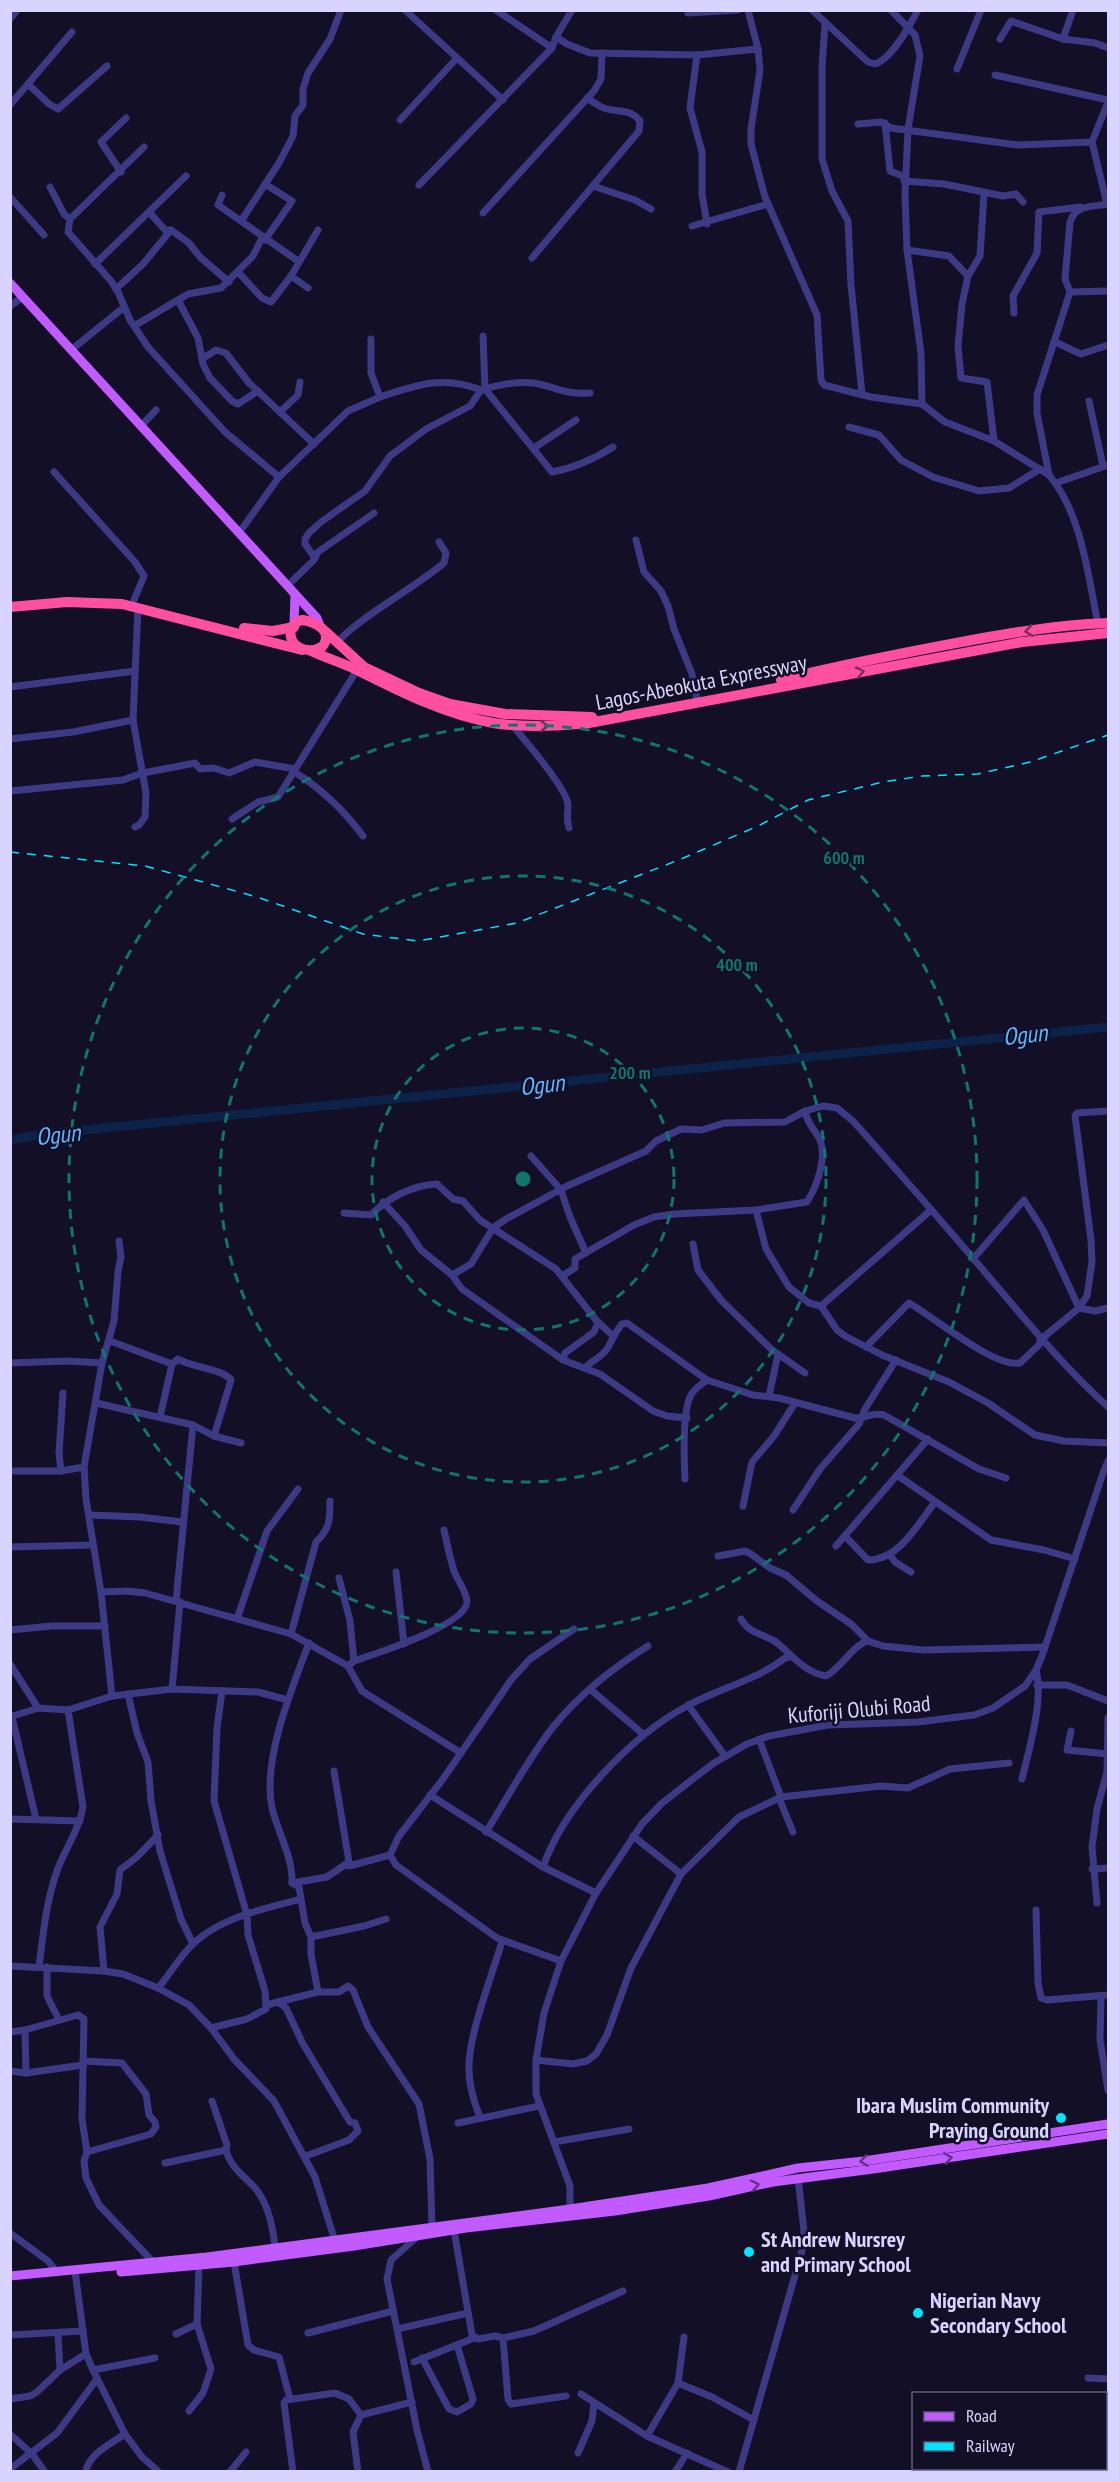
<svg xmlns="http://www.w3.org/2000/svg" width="1119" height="2482" viewBox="0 0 1119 2482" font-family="'PT Sans Narrow',sans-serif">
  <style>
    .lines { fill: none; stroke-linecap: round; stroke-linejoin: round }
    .river { stroke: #0c2248; stroke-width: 9 }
    .minor { stroke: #3d3a85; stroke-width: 7 }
    .major { stroke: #c25bff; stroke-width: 9 }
    .highway { stroke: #ff4fa3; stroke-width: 10 }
    .rail { stroke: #00e5ff; stroke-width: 1.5; stroke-dasharray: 9 8; stroke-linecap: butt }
    .oneway { stroke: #7d2c5e }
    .oneway2 { stroke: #623188 }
    .ring { fill: none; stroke: #0f766e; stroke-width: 3; stroke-dasharray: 10 8 }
    .poi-dot { fill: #00e5ff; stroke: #130f26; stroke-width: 2 }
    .labels { text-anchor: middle; stroke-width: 5; stroke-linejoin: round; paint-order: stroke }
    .street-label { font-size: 22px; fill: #d9d4ff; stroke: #130f26 }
    .poi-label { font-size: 22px; font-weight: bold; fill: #d9d4ff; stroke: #130f26; text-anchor: start }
    .water-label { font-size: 24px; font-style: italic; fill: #62b6ff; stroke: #130f26 }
    .centre { fill: #0f766e; stroke: #130f26; stroke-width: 3 }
    .ring-label { font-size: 18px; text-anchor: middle; font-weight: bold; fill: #0f766e; stroke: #130f26; stroke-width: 5; stroke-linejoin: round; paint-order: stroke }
  </style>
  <rect width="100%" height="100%" fill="#130f26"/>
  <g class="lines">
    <polyline class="river" points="10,1140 44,1134 1108,1027"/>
    <g class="minor">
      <polyline points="405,10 503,100"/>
      <polyline points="496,10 552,48"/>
      <path d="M748,10l10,39 2,21 -9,59v15l14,53 52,118 4,65 3,5 47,12 51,7 23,18 49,19 55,34c33,39 39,101 49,149"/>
      <path d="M812,10l56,52 7,2c17,-5 35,-39 43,-54"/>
      <polyline points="891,10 915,35 920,56 908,129 905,195 907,250 921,353 922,404"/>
      <polyline points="688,13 738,10"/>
      <polyline points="10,19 17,10"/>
      <polyline points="825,24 822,67 822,159 832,191 848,221 851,285 862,394"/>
      <polyline points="556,37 567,44 590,53 697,55 758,49"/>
      <polyline points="1000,39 1011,21 1063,39 1095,43 1108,48"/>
      <polyline points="1063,39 1073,10"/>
      <polyline points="697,55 690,108 702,152 702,194 707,224"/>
      <polyline points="957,69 981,10"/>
      <polyline points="995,75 1108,100"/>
      <polyline points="28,84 49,104 58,109 107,66"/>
      <polyline points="10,105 72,32"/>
      <polyline points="400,120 456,59"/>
      <polyline points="885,123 890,171 905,177"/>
      <polyline points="858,124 881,122 891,128 1018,145 1092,142"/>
      <polyline points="144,147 70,219 68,232 111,281 118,292 130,320 148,347 225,432 279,477"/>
      <polyline points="121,172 101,142 126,118"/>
      <polyline points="904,181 944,184 1003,196 1016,194 1023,202"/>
      <polyline points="419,185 552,48 556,37 572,10"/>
      <polyline points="593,186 635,200 651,209"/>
      <polyline points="50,187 64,214 70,219"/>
      <polyline points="984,194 980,256 968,276 962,304 958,346 961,378 987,382 994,441"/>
      <polyline points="222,195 218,205 298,261"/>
      <polyline points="10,197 44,235"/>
      <polyline points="1107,204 1092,142 1108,102"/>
      <polyline points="483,213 594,91 601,79 602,53"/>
      <polyline points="241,221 279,163 293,136 295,116 303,105 303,89 308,73 330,39 341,10"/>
      <polyline points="692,226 768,204"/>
      <polyline points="171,230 189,243 200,257 229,282"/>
      <polyline points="265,240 292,201 265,184"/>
      <polyline points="907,250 949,256 968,276"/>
      <path d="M532,258l107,-127 1,-10c-10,-13 -22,-8 -36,-13 -6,-2 -11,-6 -17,-10"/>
      <polyline points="95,264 186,176"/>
      <polyline points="238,272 262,298 271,302 291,276 318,230"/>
      <polyline points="291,276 308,288"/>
      <polyline points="116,289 143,264 171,230 166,231 150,213"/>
      <polyline points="1070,292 1108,291"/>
      <polyline points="178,300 198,338 203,364 210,378 232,401 238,404 258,391"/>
      <polyline points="10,306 23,297"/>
      <polyline points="1014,313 1013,296 1037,253 1039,212 1080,207"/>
      <polyline points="134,326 188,294 221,288 253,256 262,238"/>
      <path d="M483,336l2,53 67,83c23,-4 42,-13 61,-25"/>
      <polyline points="1055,342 1081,354 1108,345"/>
      <polyline points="71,350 123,308"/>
      <polyline points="202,359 216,350 226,353 249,383 314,444"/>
      <path d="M380,397c37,-12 63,-22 101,-7"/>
      <polyline points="1089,401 1103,466"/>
      <polyline points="280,412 298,395 300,382"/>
      <polyline points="141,426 156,410"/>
      <polyline points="849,427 879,435 901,460 933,477 979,491 1009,488 1040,469"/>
      <polyline points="534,448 576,420"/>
      <polyline points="54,472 135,562 144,576 134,600"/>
      <path d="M1049,475l-12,-62v-18l33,-103 -5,-13 5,-57c6,-18 22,-15 38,-18"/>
      <polyline points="1056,483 1108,465"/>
      <polyline points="239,533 279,477 348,411 380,397 371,373 371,339"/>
      <polyline points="636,540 644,572 661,591 668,606 674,629 692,674 697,700"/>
      <path d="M315,558l-10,-14v-5l4,-6 12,-11 44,-31 25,-35 36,-27 44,-23 11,-16c15,-5 37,-9 53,-7 23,4 30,12 56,10"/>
      <polyline points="287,586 313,561 318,552 374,513"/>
      <path d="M338,641c31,-30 72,-50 106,-78l2,-10 -7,-11"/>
      <polyline points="10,687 135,671"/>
      <path d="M511,724c12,14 56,64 57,81 0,8 -2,14 1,23"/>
      <polyline points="10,739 73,732 133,720"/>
      <path d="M293,771c29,18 50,38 70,65"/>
      <polyline points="143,773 195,763 200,769 214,768 229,773 255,762 295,769"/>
      <polyline points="10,791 123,780 142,773"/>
      <polyline points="232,819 258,802 278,797 357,670"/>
      <polyline points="135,827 139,825 145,817 146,793 133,720 138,607"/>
      <polyline points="531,1156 561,1190 570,1217 586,1253"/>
      <polyline points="383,1202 405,1226 421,1250 452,1275 462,1289 563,1360 600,1374 653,1411 667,1416 687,1418"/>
      <polyline points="756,1210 766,1249 789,1287 809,1303 821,1306 837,1330 845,1336 882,1355 949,1382 988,1403 1035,1435 1064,1441 1108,1443"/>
      <path d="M344,1213l27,2c16,-17 42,-30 66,-31l16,15 10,2 17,19 76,49 40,51 17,16"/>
      <polyline points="693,1244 698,1270 721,1300 771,1349 805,1373"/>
      <polyline points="973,1259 1024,1200 1043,1230 1079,1308 1095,1311 1108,1308"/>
      <path d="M452,1275l19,-11 22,-36 13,-9 61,-33 79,-35 10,-10 25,-12 21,1 22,-7 61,-1 20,-11 18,-5 14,2 16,13c50,56 99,112 147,169 35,41 68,81 108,117"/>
      <path d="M562,1276l13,-8v-9l59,-34 20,-8 20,-3 82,-4 51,-8c10,-16 22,-48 11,-66 -6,-9 -11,-14 -13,-25"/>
      <polyline points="821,1306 931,1210"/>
      <polyline points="1040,1340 1079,1308 1087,1296 1092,1262 1091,1240 1075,1116 1077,1113 1108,1111"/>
      <polyline points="110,1341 172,1364"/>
      <path d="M866,1347l43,-44c25,14 85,65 111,60l22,-21"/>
      <polyline points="563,1360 565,1353 594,1332 598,1322"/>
      <polyline points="10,1363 67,1361 102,1363"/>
      <path d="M585,1368c6,-7 17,-11 22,-19 5,-8 8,-17 15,-25l5,-1 80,57 46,15 26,3 76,20c11,0 17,-6 29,-3l95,54 27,9"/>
      <polyline points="769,1396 778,1354"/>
      <polyline points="96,1403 193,1425 214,1436 241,1443"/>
      <path d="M160,1417l12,-53 6,-5c12,8 46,10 53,21l-17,56"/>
      <polyline points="10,1471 61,1471 84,1467"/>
      <polyline points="61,1471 59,1453 63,1393"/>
      <polyline points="897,1475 991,1540 1044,1550 1075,1559"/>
      <path d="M685,1479c-1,-20 -3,-64 5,-82 3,-8 11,-12 17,-17"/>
      <polyline points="743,1506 752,1462 774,1436 795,1403"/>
      <polyline points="793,1510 820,1469 859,1424 865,1409 896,1360"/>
      <polyline points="89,1515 140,1517 182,1522"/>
      <path d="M845,1536l23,24c31,0 50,-36 67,-58"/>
      <polyline points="836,1546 928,1439"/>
      <polyline points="10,1547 92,1545"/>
      <polyline points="890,1555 895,1562 911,1572"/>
      <polyline points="718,1556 745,1551 751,1554 770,1568 786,1575 817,1601 851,1624 868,1641 883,1646 923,1650 1045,1647"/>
      <polyline points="396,1572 404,1644"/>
      <polyline points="339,1578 350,1621 354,1661"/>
      <polyline points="101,1592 127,1591 145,1593 291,1634 348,1666 362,1691 461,1753"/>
      <polyline points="176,1601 193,1425"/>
      <polyline points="237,1619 267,1531 298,1489"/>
      <path d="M741,1619c7,14 23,15 35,23 16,13 28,30 50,34 15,-8 28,-32 42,-35"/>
      <polyline points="10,1630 52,1626 105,1626"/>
      <path d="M291,1634l25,-92c14,-13 14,-23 14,-41"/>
      <path d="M309,1643c-17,45 -47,117 -37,165 6,25 21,49 20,75l7,4 6,36 6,14v17l7,38"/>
      <polyline points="10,1664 38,1708"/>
      <path d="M348,1666l6,-5c20,-7 114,-36 113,-60 -1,-10 -9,-20 -13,-30 -4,-13 -7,-27 -10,-41"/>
      <polyline points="1037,1685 1067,1685 1108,1701"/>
      <polyline points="172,1689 180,1602"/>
      <polyline points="591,1690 643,1734"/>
      <polyline points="222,1691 217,1728 214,1801 247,1915 248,1935 265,1991 266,2007"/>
      <polyline points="128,1694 137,1733 148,1762 151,1801 160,1851 181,1919 193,1944"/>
      <polyline points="112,1696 101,1592 86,1499 84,1467 102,1363 114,1321 118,1272 121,1257 119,1241"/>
      <polyline points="688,1705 725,1756"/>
      <polyline points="10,1717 38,1708 68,1710 112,1696 172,1689 258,1692 288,1700"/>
      <polyline points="12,1717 36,1819"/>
      <polyline points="1071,1731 1067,1750 1108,1754"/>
      <polyline points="759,1739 781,1797"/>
      <polyline points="334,1771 349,1862"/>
      <path d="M1022,1779c7,-30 22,-79 14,-109"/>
      <polyline points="430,1795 543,1867 596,1893"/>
      <polyline points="779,1798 793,1832"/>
      <polyline points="10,1819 80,1821"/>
      <path d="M486,1832c22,-35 42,-73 67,-105 26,-32 61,-60 95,-81"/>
      <polyline points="633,1836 681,1874"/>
      <path d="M543,1867c21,-61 88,-131 144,-161 33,-18 68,-25 98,-48l5,-1"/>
      <polyline points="1092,1869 1108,1868"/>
      <polyline points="292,1883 327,1877 349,1862 349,1866 390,1855"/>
      <polyline points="1097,1903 1092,1847 1097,1809 1107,1772 1108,1718"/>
      <polyline points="1036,1910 1038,1983 1041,1998 1047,2000 1108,1995"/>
      <polyline points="311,1937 364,1926 386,1919"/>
      <polyline points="561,1961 497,1938 396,1865 390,1855 399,1836 443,1779 511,1680 530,1659 574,1629"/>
      <polyline points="10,1966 104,1971 123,1974 158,1988 189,2005 211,2028 234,2059 274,2101 315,2177 335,2241"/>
      <path d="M39,1967c4,-32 7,-65 18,-96 8,-22 22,-41 26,-64l-15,-97"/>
      <polyline points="47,1967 47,1996 59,2020"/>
      <polyline points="104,1971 100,1927 117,1894 120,1870 137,1857 158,1835"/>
      <path d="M158,1988c12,-14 22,-32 35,-44 27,-26 72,-36 108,-45"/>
      <polyline points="1101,1996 1100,2040 1108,2090"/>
      <polyline points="278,2002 286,2008 303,2044 350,2122 355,2123 358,2131 349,2140 306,2156"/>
      <polyline points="211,2028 247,2019 266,2009 266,2005 318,1992 339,1992 348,1986 353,1990 368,2027 419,2104 430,2159 432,2228"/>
      <polyline points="25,2030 26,2073 83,2065"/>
      <polyline points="10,2032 25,2030 78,2015 84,2019 82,2119 87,2152 84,2161 86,2178 99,2205 154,2263"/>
      <polyline points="536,2060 573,2064 587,2061 596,2054 607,2035 631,1968 681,1874 739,1817 781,1797 881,1786 908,1788 950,1769 1009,1763"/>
      <polyline points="83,2061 122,2063 146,2094 149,2115 155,2122 156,2127 151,2134 87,2152"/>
      <polyline points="10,2071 26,2073"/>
      <polyline points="212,2101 227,2145 226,2150"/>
      <path d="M480,2117c-7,-17 -12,-36 -11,-54 2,-35 23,-87 33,-122"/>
      <polyline points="458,2123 539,2106"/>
      <polyline points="554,2142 629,2129"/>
      <path d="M165,2163l61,-13c4,17 18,26 29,38 13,15 18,40 20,59"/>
      <polyline points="570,2209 570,2186 536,2094 536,2060 544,2013 561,1961 596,1893 642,1824 661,1804 694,1778 714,1763 747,1744 769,1736 828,1725 918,1722 974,1715 993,1708 1025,1686 1036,1670 1042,1656 1103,1473 1108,1461"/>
      <polyline points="454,2230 472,2335 478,2339 495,2336 503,2338 508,2399 511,2404 566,2396"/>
      <polyline points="10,2233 48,2261 57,2272"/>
      <polyline points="417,2237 391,2260 387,2279 417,2430 428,2472"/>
      <polyline points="234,2262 248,2345 254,2350 279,2357 290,2399"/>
      <polyline points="75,2271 86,2354 93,2370 125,2434 142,2457 159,2472"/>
      <polyline points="397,2329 468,2313"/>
      <polyline points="58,2333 60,2370"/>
      <polyline points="308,2333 393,2311"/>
      <polyline points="176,2334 197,2324"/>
      <polyline points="10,2335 83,2331"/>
      <polyline points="503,2338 534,2331 623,2291"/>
      <polyline points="422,2358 449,2409 457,2412 471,2404 473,2399 457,2345"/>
      <polyline points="414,2362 474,2338"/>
      <polyline points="93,2370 155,2358"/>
      <polyline points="1088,2378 1108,2379"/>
      <polyline points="678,2383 712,2397 754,2420"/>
      <polyline points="581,2394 647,2436 728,2472"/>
      <polyline points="10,2399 30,2396 37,2392 60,2370 86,2354"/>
      <polyline points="189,2411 203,2393 211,2369 197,2324 199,2266"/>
      <polyline points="10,2434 32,2454 45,2472"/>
      <polyline points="647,2436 678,2383 684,2337"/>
      <polyline points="578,2453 592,2421 594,2403"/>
      <polyline points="10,2469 57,2433 97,2379"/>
      <path d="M86,2472c1,-17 26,-29 39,-38"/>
      <polyline points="230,2472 246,2452"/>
      <polyline points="293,2472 284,2403 286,2400 335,2393 349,2399 361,2415"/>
      <polyline points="358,2472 353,2432 361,2415 412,2402"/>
      <polyline points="675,2472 687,2453"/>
      <polyline points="739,2472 803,2247 804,2231 798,2178"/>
    </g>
    <g class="major">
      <polyline points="10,283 306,606 317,618 320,626"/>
      <polyline points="294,624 295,594"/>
      <polyline points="121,2272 234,2262 354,2246 466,2228 615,2211 709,2196 773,2182 873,2169 1108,2134"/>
      <polyline points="10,2276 207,2257 570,2209 708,2188 798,2168 864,2161 1108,2124"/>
    </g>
    <g class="highway">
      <polyline points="10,607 67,602 122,604 302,650"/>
      <path d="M303,620c15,3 31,12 19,27 -15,8 -35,0 -31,-19l7,-7z"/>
      <polyline points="244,628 273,631 294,627"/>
      <polyline points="326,632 364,667 419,693 450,704 505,714 592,717"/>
      <path d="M311,651c15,7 32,12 46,19 44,22 87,44 136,53 31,5 65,3 96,0l433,-81 86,-9"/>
      <path d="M781,680c51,-13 102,-23 154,-33 57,-11 115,-22 173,-24"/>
    </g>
    <polyline class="rail" points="10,852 145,866 257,897 363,934 418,941 517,923 681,859 758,826 808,800 883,782 922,776 978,774 1030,762 1108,735"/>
  </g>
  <defs><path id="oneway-chevron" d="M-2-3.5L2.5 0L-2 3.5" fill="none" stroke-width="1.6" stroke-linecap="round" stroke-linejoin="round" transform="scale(1.5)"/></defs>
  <g class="oneway">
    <use href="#oneway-chevron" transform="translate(1029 631) rotate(172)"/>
    <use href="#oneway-chevron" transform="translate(860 672) rotate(-11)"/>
    <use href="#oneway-chevron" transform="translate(544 726)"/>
  </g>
  <g class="oneway2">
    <use href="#oneway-chevron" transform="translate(948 2158) rotate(-8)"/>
    <use href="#oneway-chevron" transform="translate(864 2161) rotate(172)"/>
    <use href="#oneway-chevron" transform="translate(755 2185) rotate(-12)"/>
  </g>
  <g class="ring">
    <circle cx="523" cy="1179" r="151"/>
    <circle cx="523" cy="1179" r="303"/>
    <circle cx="523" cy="1179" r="454"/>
  </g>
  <g class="poi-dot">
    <circle cx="1061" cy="2118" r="6"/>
    <circle cx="749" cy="2252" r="6"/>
    <circle cx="918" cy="2313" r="6"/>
  </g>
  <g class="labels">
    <g class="street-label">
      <text transform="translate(701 682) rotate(-11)" y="8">Lagos-Abeokuta Expressway</text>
      <text transform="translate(859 1709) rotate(-5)" y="8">Kuforiji Olubi Road</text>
    </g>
    <g class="poi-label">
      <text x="1049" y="2113" text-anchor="end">Ibara Muslim Community<tspan x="1049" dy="25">Praying Ground</tspan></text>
      <text x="761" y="2247">St Andrew Nursrey<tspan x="761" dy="25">and Primary School</tspan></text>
      <text x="930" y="2308">Nigerian Navy<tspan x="930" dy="25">Secondary School</tspan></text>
    </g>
    <g class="water-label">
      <text transform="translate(1025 1035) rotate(-6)" y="8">Ogun</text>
      <text transform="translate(542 1085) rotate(-6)" y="8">Ogun</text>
      <text transform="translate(58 1135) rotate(-6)" y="8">Ogun</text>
    </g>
  </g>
  <circle cx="523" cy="1179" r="9" class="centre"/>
  <g class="ring-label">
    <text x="844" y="864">600 m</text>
    <text x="737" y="971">400 m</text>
    <text x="630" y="1079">200 m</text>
  </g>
  <rect width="1119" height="2482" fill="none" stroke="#d9d4ff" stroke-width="24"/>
  <rect x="912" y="2392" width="195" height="78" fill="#130f26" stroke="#625e7d" stroke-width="1.5"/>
  <rect x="924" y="2412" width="30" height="9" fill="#c25bff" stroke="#625e7d" stroke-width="1.5"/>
  <text x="966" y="2422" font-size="18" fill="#d9d4ff">Road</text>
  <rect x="924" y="2442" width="30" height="9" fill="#00e5ff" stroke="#625e7d" stroke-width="1.5"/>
  <text x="966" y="2452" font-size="18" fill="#d9d4ff">Railway</text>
</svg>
